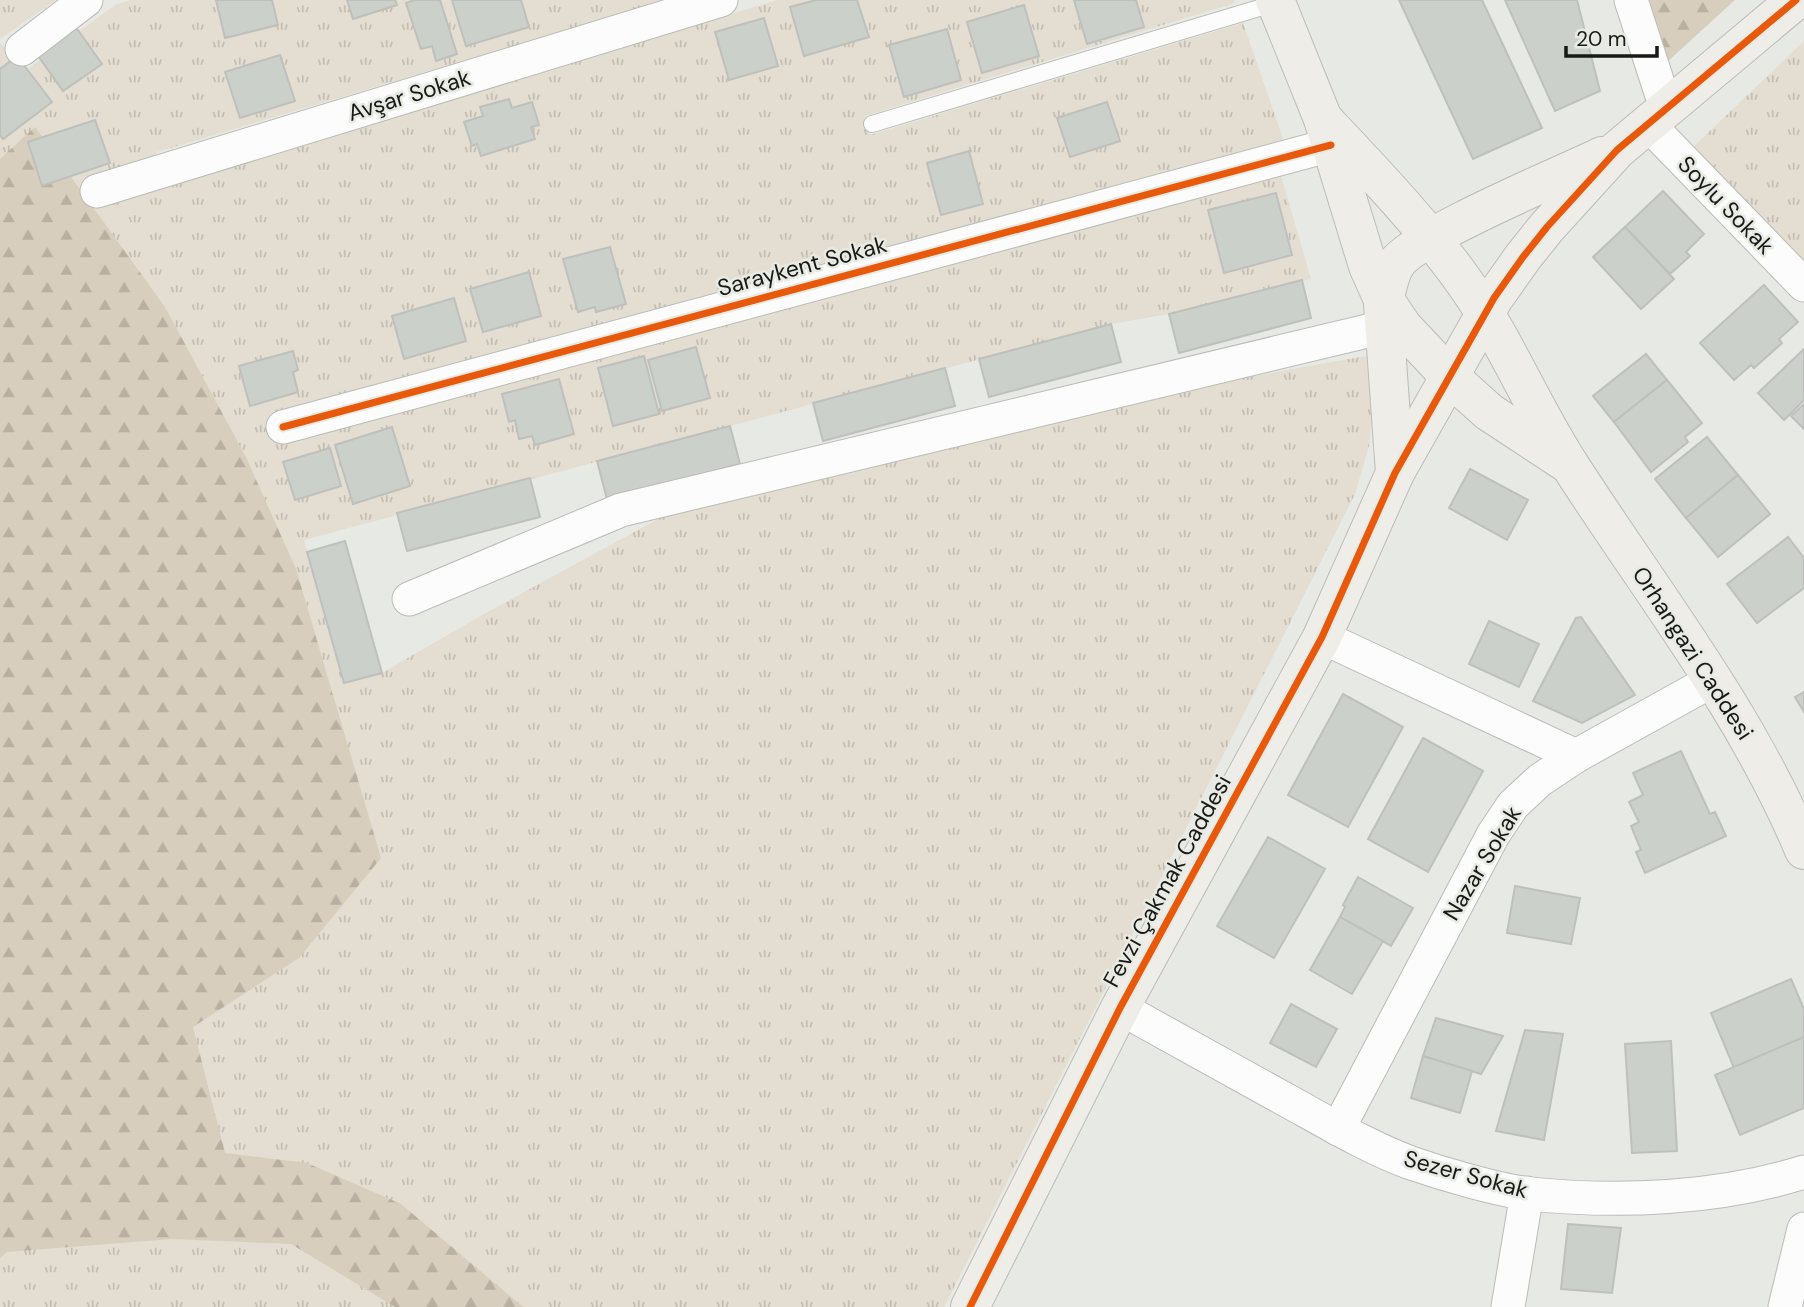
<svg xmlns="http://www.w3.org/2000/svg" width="1804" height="1307" viewBox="0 0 1804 1307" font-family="'DM Sans',sans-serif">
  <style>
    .grass { fill: url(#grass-tufts) }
    .forest { fill: url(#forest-firs) }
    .building { fill: #cbd1ca; stroke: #bec0bd; stroke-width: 2 }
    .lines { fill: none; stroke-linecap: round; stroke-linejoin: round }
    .lane-casing { stroke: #bbbcb9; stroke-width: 18 }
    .street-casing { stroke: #bbbcb9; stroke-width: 35 }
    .secondary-casing { stroke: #bbbcb9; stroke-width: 40 }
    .lane { stroke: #fbfcfb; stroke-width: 16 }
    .street { stroke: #fbfcfb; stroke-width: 33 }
    .secondary { stroke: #eeede8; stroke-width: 38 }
    .cycleway-casing { stroke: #e8ebe3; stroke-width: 11 }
    .cycleway { stroke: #e8590c; stroke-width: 7 }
    .labels { text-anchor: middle; stroke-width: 5; stroke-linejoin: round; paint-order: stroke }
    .street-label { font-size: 23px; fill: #181916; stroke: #e8ebe3 }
  </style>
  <defs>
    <pattern id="grass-tufts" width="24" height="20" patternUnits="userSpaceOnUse" patternTransform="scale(1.75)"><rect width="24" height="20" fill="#e4ddd1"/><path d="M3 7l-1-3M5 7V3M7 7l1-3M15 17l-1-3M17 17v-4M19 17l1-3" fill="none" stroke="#c3bdb3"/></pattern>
    <pattern id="forest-firs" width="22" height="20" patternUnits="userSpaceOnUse" patternTransform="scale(1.75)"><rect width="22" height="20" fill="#d8cebd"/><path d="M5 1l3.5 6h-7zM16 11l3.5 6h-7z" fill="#b9b0a2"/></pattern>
  </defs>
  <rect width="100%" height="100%" fill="#e7e9e5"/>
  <g class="grass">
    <polygon points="0,0 56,0 0,39"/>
    <polygon points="131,0 667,0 157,152 151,163 158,187 180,184 777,0 1234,0 1235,3 865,116 863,127 870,135 1243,23 1284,141 284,409 270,416 270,428 1280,172 1311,279 1169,314 1111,324 304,540 344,683 382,673 482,615 669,513 1197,386 1372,355 1374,396 1369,446 1355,494 944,1307 0,1307 0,43 25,71 115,5"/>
    <polygon points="1804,41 1804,264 1690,150"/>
  </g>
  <g class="forest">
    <polygon points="1648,0 1735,0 1666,63"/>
    <polygon points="35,127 165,307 246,457 296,569 381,858 299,958 193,1027 225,1153 307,1163 401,1204 523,1307 395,1307 291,1244 172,1239 7,1252 0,1258 0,159"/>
  </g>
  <g class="building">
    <polygon points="216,0 272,0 278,25 225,38"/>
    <polygon points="347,0 395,0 397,5 353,19"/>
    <polygon points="414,0 440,0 457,54 436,61 432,46 421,49 406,3"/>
    <polygon points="452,0 521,0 529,27 466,46"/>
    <polygon points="816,0 857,0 869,37 804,56 790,7"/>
    <polygon points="1074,0 1136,0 1144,27 1087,44"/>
    <polygon points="1399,0 1482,0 1542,128 1473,159"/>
    <polygon points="1505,0 1577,0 1600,91 1555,111"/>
    <polygon points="1024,5 1039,56 982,73 967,22"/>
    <polygon points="764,18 778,66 729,80 715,32"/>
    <polygon points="75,26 102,64 63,91 36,53"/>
    <polygon points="947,29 961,80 904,97 889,45"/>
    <polygon points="280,55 295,101 240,118 225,72"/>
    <polygon points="17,56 52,102 3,139 0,135 0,69"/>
    <polygon points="509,99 512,108 532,102 539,125 531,127 535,139 481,156 477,144 472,146 464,122 483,116 480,107"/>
    <polygon points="1107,102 1120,141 1070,157 1057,118"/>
    <polygon points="95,120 110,163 42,186 28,142"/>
    <polygon points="969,151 983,204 941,215 927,163"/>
    <polygon points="1663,191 1704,234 1686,252 1690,256 1670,274 1625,227"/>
    <polygon points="1276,193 1292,255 1224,273 1208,210"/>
    <polygon points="1625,227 1674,279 1641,309 1593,257"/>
    <polygon points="610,247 626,304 596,312 595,307 578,312 563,259"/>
    <polygon points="529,272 541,316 483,332 470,289"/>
    <polygon points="1302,280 1311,318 1179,353 1169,314"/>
    <polygon points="1764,285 1798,322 1779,339 1782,343 1754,368 1751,365 1734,380 1700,343"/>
    <polygon points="454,298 466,341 404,359 392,316"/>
    <polygon points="1111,324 1121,362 989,397 979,359"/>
    <polygon points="696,347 710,398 662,411 648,360"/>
    <polygon points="1804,349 1804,400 1784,420 1758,393"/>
    <polygon points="293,351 298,370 293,372 298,392 250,406 239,366"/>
    <polygon points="1646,354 1667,380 1614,422 1593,396"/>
    <polygon points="644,356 659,414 613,426 598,368"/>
    <polygon points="945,368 955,406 823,441 813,403"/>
    <polygon points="559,379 574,434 535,445 532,436 519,439 515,420 509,422 502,394"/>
    <polygon points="1667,380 1702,423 1685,437 1688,442 1651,472 1614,422"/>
    <polygon points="1804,404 1804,429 1791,416"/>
    <polygon points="730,426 740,464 607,499 597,461"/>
    <polygon points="392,427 410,486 353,504 335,445"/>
    <polygon points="1707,437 1738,475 1686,518 1655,479"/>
    <polygon points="330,448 341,486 295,500 283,462"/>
    <polygon points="1470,469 1528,500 1507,540 1449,508"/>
    <polygon points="1738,475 1770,514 1718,557 1686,518"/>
    <polygon points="530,478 540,517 407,551 397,513"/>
    <polygon points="1788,537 1804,558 1804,588 1757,623 1727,584"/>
    <polygon points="345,541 382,673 344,683 307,552"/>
    <polygon points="1581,617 1635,695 1582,723 1533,701 1576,618"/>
    <polygon points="1489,621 1539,644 1519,687 1469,664"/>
    <polygon points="1804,692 1804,712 1795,697"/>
    <polygon points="1343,694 1403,727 1348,827 1288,795"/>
    <polygon points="1423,738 1483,771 1428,872 1368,839"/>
    <polygon points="1681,751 1710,814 1715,812 1726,836 1645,873 1636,852 1641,850 1631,826 1639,822 1629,802 1643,795 1633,773"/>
    <polygon points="1268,837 1325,869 1274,958 1217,926"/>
    <polygon points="1358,877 1413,908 1391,946 1340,917 1345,907 1343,905"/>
    <polygon points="1515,886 1580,898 1571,944 1507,933"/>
    <polygon points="1340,917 1383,941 1352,994 1310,970"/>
    <polygon points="1791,979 1804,1009 1804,1037 1734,1068 1711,1013"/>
    <polygon points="1291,1004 1337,1029 1316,1067 1270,1043"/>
    <polygon points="1436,1018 1503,1036 1481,1074 1423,1056"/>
    <polygon points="1525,1030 1563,1034 1544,1140 1496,1131"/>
    <polygon points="1804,1037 1804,1108 1740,1135 1715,1075"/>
    <polygon points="1671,1041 1677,1151 1632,1153 1625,1044"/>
    <polygon points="1423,1056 1472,1071 1460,1113 1411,1098"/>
    <polygon points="1568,1224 1621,1228 1612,1293 1561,1289"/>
  </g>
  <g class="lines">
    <g class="lane-casing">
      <polyline id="lane" points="872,124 1276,3"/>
    </g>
    <g class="street-casing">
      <g id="street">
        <polyline points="1631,0 1666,108"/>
        <polyline points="22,49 86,0"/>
        <polyline points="1648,124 1804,285"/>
        <polyline points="97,191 721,0"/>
        <polyline points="283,427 1331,145"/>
        <polyline points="409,599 621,510 1384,327"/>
        <polyline points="1322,637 1576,756"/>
        <path d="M1120,1008c56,31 112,62 168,93 40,22 80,46 123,62 32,11 86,27 119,31 89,9 188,5 274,-22"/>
        <polyline points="1338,1129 1493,835 1513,805 1540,780 1576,756 1713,680"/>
        <polyline points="1508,1307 1527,1193"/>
        <polyline points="1785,1307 1804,1229"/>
      </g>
    </g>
    <g class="secondary-casing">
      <g id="secondary">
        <polyline points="1275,0 1323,119 1368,266 1380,293 1403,327 1450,377 1489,412 1565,462"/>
        <path d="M1323,119c50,53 100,105 142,164 41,58 67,124 106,184 81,126 175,244 233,383"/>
        <path d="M1395,473l-12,-168c4,-13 5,-28 13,-41 17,-27 169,-90 206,-108"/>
        <polyline points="970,1307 1120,1008 1322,637 1395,473 1494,298 1523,257 1547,227 1617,150 1796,0"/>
      </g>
    </g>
    <use href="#lane" class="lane"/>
    <use href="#street" class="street"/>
    <use href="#secondary" class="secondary"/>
    <g class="cycleway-casing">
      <g id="cycleway">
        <polyline points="283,427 1331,145"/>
        <polyline points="970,1307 1120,1008 1322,637 1395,473 1494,298 1523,257 1547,227 1617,150 1796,0"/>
      </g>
    </g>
    <use href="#cycleway" class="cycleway"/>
  </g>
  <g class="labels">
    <g class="street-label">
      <text transform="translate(409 95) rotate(-17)" y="8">Avşar Sokak</text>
      <text transform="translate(1726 205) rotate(46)" y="8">Soylu Sokak</text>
      <text transform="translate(802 266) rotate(-15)" y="8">Saraykent Sokak</text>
      <text transform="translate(1693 653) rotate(57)" y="8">Orhangazi Caddesi</text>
      <text transform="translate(1482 863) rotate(-59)" y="8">Nazar Sokak</text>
      <text transform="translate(1167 881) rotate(-61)" y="8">Fevzi Çakmak Caddesi</text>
      <text transform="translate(1466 1174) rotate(15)" y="8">Sezer Sokak</text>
    </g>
  </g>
  <path d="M1566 46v10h91v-10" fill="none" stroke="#181916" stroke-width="3.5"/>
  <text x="1576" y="46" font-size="21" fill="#181916" stroke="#e8ebe3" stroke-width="5" paint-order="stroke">20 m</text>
</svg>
